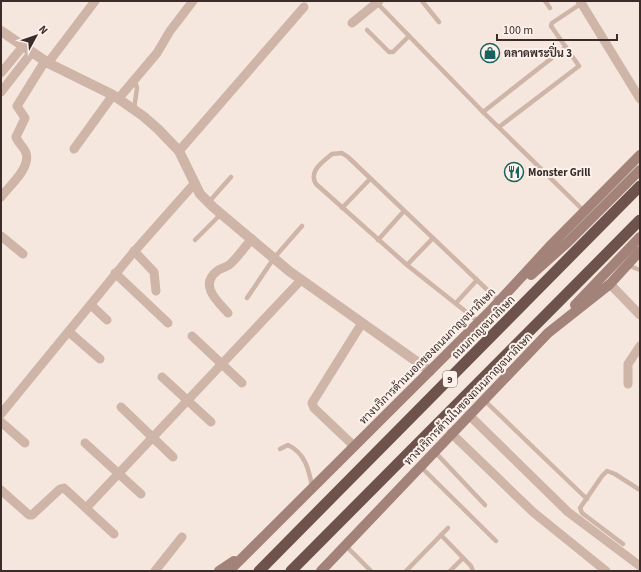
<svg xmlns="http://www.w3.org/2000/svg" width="641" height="572" viewBox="0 0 641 572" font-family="'Source Sans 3',Sarabun,sans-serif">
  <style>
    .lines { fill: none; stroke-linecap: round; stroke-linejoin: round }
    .service { stroke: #cfb4a8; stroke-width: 4.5 }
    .minor { stroke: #cfb4a8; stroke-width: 9 }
    .tertiary { stroke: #cfb4a8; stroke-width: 10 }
    .secondary { stroke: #a38279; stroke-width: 10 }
    .trunk { stroke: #6e524c; stroke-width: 11 }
    .labels { text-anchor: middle; stroke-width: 4; stroke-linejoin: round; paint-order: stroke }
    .shield { fill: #fcf2eb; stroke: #756763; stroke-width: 1 }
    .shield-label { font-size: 10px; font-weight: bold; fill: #3b2c29 }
    .poi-label { font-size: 11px; font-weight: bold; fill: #3b2c29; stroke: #fcf2eb; text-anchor: start }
    .street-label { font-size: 11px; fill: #3b2c29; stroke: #fcf2eb }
  </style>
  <rect width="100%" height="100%" fill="#f5e7de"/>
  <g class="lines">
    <g class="service">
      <polyline points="422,1 439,22"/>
      <polyline points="545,1 550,8"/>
      <polyline points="377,3 483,112 584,211"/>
      <polyline points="367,30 389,52 393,52 409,36"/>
      <polyline points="134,109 137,88 135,80"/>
      <polyline points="483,112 566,47"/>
      <polyline points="499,127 579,66 551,26 552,23 582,3"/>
      <polyline points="208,203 231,177"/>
      <polyline points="342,208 370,179"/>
      <polyline points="195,240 221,214"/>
      <polyline points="378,240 404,211"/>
      <polyline points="407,265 433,238"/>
      <polyline points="627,265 640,270"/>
      <polyline points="247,298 274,258 302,226"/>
      <polyline points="456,303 477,280"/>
      <path d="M479,322l-72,-57 -91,-81c-8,-13 7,-22 16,-30l10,-1 6,4 151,144"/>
      <polyline points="484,400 587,499"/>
      <path d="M280,449l8,-4c17,8 21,25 24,41"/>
      <polyline points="434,451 485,505"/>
      <polyline points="420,466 496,541"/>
      <polyline points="441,535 471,566 473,571"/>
      <polyline points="623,544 582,513 580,508 602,476 607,471 615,474 640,490"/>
      <polyline points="345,545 371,571"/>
      <polyline points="406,571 448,528"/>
      <polyline points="450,571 463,558"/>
    </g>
    <g class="minor">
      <polyline points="580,1 640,99"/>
      <polyline points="352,23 379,1"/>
      <polyline points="48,63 95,1"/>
      <polyline points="1,73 24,45"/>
      <polyline points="1,92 32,52"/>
      <polyline points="119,98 157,53 170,31 193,1"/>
      <polyline points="74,149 113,95"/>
      <polyline points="179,151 304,7"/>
      <path d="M1,197c8,-11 30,-29 25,-44 -2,-6 -8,-10 -10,-16l9,-19 -8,-12 28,-45"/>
      <polyline points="1,236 23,254"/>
      <polyline points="134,251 154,272 156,291"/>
      <polyline points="115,273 168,323"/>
      <polyline points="610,284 640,315"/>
      <polyline points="91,305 107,320"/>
      <path d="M228,313c-11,-12 -29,-28 -11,-42 3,-3 8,-3 12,-6 8,-6 15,-18 23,-26"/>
      <polyline points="69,332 100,359"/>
      <polyline points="192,336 242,383"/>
      <polyline points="162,377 211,422"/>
      <polyline points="628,384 628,364 640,346"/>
      <polyline points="121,407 173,457"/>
      <polyline points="1,414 132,254 194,184"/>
      <polyline points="469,415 568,512 640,566"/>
      <polyline points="1,422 25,443"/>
      <polyline points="451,433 533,512 606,571"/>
      <polyline points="85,443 141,494"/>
      <polyline points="354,446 314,408 312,403 362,323"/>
      <polyline points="1,490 29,515 32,515 60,489 64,488 114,534"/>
      <polyline points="86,508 301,280"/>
      <polyline points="155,571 182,537"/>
    </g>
    <polyline class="tertiary" points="1,31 48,63 113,95 143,116 158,129 179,151 200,194 213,207 289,271 430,371"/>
    <g class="secondary">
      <polyline points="531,275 568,242 640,170"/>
      <polyline points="575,305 640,237"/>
      <polyline points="219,571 234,561"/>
      <polyline points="229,571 492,309 551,245 640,155"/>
      <polyline points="321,571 548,333 610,284 640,251"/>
    </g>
    <g class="trunk">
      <polyline points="259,571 640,186"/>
      <polyline points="291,571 640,220"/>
    </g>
  </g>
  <defs>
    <g id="shop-ring" transform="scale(1)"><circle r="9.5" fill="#fcf2eb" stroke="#19625d" stroke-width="1.5"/><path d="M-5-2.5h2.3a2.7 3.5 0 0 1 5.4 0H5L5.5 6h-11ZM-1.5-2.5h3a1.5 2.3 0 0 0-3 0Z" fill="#19625d"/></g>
    <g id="restaurant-ring" transform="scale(1)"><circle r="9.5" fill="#fcf2eb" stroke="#19625d" stroke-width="1.5"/><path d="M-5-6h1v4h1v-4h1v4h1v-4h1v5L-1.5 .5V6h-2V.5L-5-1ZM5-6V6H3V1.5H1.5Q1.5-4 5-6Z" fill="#19625d"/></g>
  </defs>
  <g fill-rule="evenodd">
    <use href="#shop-ring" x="490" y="53"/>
    <use href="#restaurant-ring" x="514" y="172"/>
  </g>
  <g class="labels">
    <rect class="shield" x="443" y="371" width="14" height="16" rx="3"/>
    <g class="shield-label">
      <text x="450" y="383">9</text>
    </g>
    <g class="poi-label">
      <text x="504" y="57">ตลาดพระปิ่น 3</text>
      <text x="528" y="176">Monster Grill</text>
    </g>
    <g class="street-label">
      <text transform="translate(483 327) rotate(-45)" y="4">ถนนกาญจนาภิเษก</text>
      <text transform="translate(427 356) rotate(-45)" y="4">ทางบริการด้านนอกของถนนกาญจนาภิเษก</text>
      <text transform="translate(468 399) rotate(-46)" y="4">ทางบริการด้านในของถนนกาญจนาภิเษก</text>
    </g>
  </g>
  <rect width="641" height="572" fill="none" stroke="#3b2c29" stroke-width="4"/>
  <g transform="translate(36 36) rotate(50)" stroke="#fcf2eb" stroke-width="3" paint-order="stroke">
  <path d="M0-3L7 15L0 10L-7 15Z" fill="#3b2c29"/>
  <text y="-6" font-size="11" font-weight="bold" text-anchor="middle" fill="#3b2c29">N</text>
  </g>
  <path d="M497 34v6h120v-6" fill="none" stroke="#3b2c29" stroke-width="2"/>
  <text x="503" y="34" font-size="12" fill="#3b2c29" stroke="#fcf2eb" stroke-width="3" paint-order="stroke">100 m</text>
</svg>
